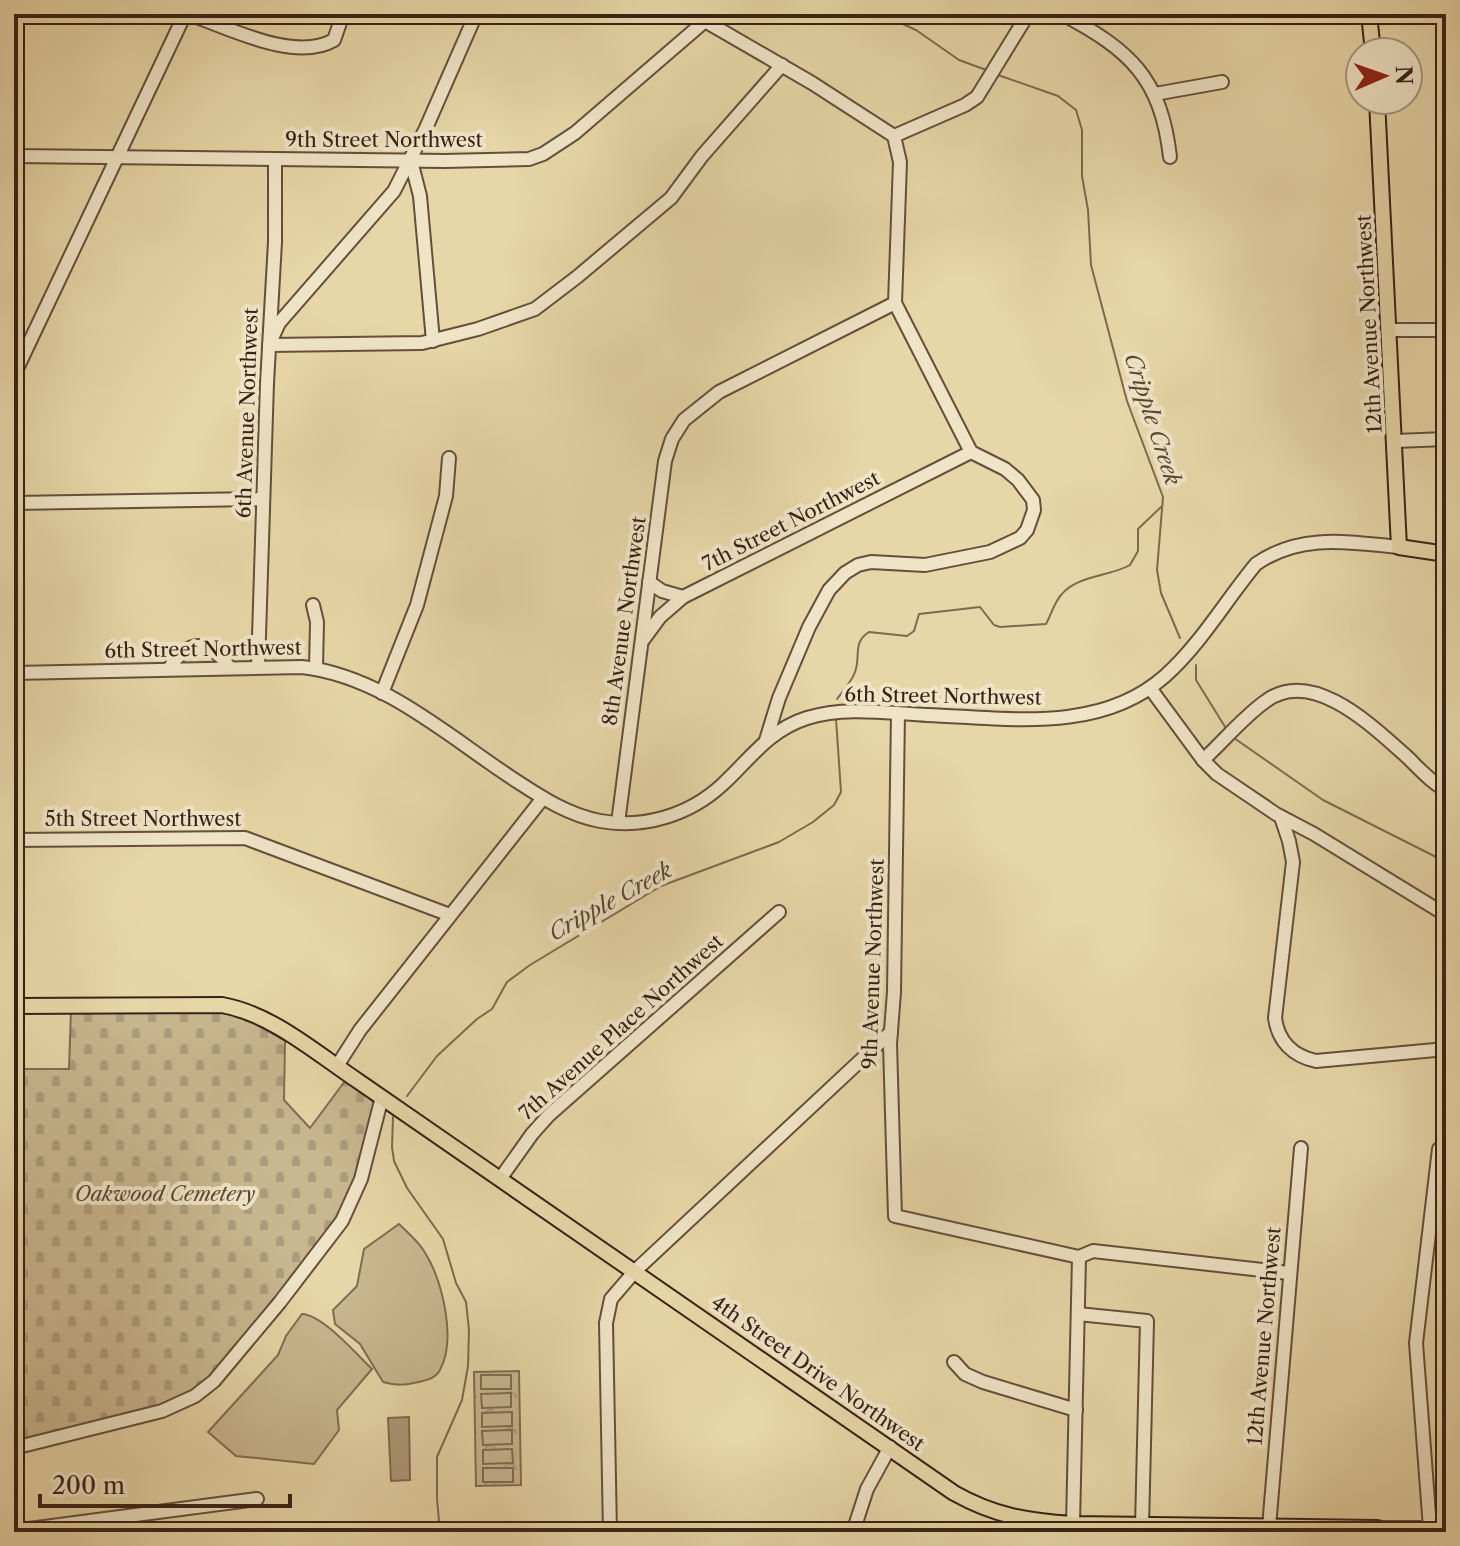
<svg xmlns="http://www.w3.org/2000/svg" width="1460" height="1546" viewBox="0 0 1460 1546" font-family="'Libre Caslon Text',serif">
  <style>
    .forest { fill: url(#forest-crowns); stroke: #806c53; stroke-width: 2 }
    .cemetery { fill: url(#cemetery-stones); stroke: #806c53; stroke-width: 2 }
    .garden { fill: #c9b78f; stroke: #806c53; stroke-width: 2 }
    .water { fill: #ac9976; stroke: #7e6950; stroke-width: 2 }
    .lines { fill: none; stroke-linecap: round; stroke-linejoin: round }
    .stream { stroke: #7e6950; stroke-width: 2 }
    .minor-casing { stroke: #644f3b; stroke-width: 16 }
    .major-casing { stroke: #382217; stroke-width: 18 }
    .minor { stroke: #efe4c6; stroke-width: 12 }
    .major { stroke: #e7d6a7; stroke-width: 14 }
    .labels { text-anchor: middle; stroke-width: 8; stroke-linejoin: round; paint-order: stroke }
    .street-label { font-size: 20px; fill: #382217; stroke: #efe4c6 }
    .park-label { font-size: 20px; font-style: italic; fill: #5c4735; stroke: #efe4c6 }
    .water-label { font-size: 22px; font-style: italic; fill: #5b4634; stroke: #efe4c6 }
  </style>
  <defs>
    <pattern id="forest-crowns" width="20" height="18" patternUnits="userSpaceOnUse" patternTransform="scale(2)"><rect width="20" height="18" fill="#c9b78f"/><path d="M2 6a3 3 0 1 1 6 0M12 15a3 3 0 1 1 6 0" fill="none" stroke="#ad9d7b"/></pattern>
    <pattern id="cemetery-stones" width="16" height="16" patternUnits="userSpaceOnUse" patternTransform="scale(2)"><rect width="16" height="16" fill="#c9b78f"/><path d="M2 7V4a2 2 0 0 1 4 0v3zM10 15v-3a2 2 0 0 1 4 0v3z" fill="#ad9d7b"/></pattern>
  </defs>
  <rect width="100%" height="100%" fill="#e7d6a7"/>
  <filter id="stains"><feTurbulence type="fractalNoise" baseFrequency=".0025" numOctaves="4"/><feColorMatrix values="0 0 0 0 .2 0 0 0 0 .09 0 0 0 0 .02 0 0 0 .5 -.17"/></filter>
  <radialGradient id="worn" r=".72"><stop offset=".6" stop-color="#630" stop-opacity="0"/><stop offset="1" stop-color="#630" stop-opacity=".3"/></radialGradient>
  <polygon class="forest" points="519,1371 521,1485 476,1486 474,1372"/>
  <polygon class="cemetery" points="204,1009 246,1018 285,1041 284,1100 310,1128 345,1081 373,1098 375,1103 354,1184 336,1217 294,1276 212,1376 197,1388 163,1405 14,1442 14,1069 69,1069 71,1010"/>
  <g class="garden">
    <path d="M399,1224c8,8 19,17 25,27 18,28 33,88 16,119 -4,8 -13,10 -21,12 -14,3 -22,4 -36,0l-23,-38 -25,-20 -2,-14 24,-24 7,-37z"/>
    <path d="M302,1314c21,1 54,40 70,55l-35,41 2,20 -25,34 -78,-8 -28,-24 70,-77 8,-19z"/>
    <polygon points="511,1375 511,1389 481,1389 481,1375"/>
    <polygon points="511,1393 511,1407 482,1408 481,1394"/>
    <polygon points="512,1412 512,1426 482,1427 482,1413"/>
    <polygon points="512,1430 512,1444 483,1445 482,1431"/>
    <polygon points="512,1449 513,1463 483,1464 483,1450"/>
    <rect x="483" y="1468" width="30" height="14"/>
  </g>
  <polygon class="water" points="409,1417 410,1480 391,1481 388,1418"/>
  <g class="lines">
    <g class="stream">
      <polyline points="881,14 916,30 959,60 989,71"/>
      <polyline points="998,75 1058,96 1076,110 1082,130 1082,176 1088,210 1091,265 1127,401 1163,497 1157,570 1161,593 1180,638"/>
      <polyline points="1196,665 1196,680 1227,730"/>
      <path d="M837,699c6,-8 15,-18 18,-27 6,-16 -3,-29 14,-40l38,4 7,-5 5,-17 61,-7 14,18 6,2 46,-3c5,-9 8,-21 15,-29 16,-20 48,-18 69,-30l8,-14v-22l23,-22"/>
      <polyline points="1234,738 1323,800 1446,862"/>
      <polyline points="407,1096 437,1056 477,1019 492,1009 507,982 530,965 661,886 779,842 813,822 834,805 841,792 836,719"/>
      <polyline points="393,1117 392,1147 394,1161 407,1188 443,1239 456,1283 466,1302 469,1330 468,1366 462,1400 437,1457 437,1499 440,1532"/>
    </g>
    <g class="minor-casing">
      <g id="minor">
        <path d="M188,14c40,13 106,49 146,26l9,-26"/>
        <polyline points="476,14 426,128 394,191 279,323 269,345 422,343 478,329 535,309 577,277 671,198 702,156 782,65"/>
        <path d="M1062,14c68,36 99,64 108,143"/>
        <polyline points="1155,94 1222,82"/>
        <polyline points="14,127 14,14"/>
        <polyline points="894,136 965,105 977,97 1028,14"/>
        <polyline points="14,156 444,161 529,159 543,154 575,133 705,21 812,83 894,136 900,162 895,303 971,452 1005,469 1018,480 1033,500 1034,510 1027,530 1020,538 990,552 925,565 871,562 858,565 845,573 829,590 809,627 779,698 766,740"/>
        <polyline points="411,161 420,196 433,341"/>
        <polyline points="1388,330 1446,330"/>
        <polyline points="14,375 185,14"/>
        <polyline points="1395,441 1446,439"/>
        <polyline points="14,503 263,499"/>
        <polyline points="649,582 662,591 683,597"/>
        <polyline points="313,605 317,622 316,668"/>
        <polyline points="643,640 660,617 683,597 971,452"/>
        <polyline points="258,667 267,383 275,242 275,160"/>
        <path d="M169,669c19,-31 40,-30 61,-1"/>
        <path d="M14,673l288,-6c82,9 149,72 216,115 26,17 51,33 82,39 44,8 90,-6 123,-37 27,-25 46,-54 84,-66 38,-12 81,-5 120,-3 80,3 173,19 238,-39 35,-31 61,-76 91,-112 44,-31 93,-22 143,-17"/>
        <polyline points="1150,688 1203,760 1217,774 1276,814 1314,834 1446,915"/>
        <polyline points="382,693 417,605 446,496 449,458"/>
        <polyline points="898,713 894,992 890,1044 895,1216 1079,1257 1093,1251 1289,1273"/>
        <path d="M1203,760c21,-19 40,-43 63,-59 46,-34 106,25 138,53 13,12 27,29 42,36"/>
        <path d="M1281,817l8,24 4,21 -18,156c3,23 18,38 41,43l130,-12"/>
        <polyline points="618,823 665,461 672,439 684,420 719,392 895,303"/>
        <polyline points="14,840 245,838 450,915"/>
        <polyline points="337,1066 360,1030 543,798"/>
        <polyline points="500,1179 532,1134 549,1115 779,912"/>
        <polyline points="1078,1314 1147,1321 1142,1526"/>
        <polyline points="954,1362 965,1374 983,1382 1076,1410"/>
        <polyline points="14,1448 162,1411 195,1396 214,1381 280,1302 342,1221 361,1179 382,1097"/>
        <polyline points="1073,1524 1079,1257"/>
        <polyline points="1269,1527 1301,1148"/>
        <polyline points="1377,1528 1446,1528"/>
        <polyline points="1430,1528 1416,1343 1439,1149"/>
        <polyline points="14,1531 257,1499"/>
        <polyline points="610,1532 606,1323 611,1299 635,1271 891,1032"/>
        <polyline points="853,1532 867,1489 890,1447"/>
      </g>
    </g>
    <g class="major-casing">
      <g id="major">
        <polyline points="1369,14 1373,52"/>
        <polyline points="1377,100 1399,547 1446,554"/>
        <path d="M14,1006l208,-1c50,9 94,48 136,76l596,412c41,23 73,28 119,31l304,4 2,4"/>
      </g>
    </g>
    <use href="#minor" class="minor"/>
    <use href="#major" class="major"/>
  </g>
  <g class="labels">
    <g class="street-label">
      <text x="384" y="147">9th Street Northwest</text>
      <text transform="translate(1369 324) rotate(-93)" y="7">12th Avenue Northwest</text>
      <text transform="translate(247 413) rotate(-88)" y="7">6th Avenue Northwest</text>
      <text transform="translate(791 521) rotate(-27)" y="7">7th Street Northwest</text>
      <text transform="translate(624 621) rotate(-82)" y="7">8th Avenue Northwest</text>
      <text transform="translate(203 649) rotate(-1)" y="7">6th Street Northwest</text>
      <text transform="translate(943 696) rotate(1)" y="7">6th Street Northwest</text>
      <text x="143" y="826">5th Street Northwest</text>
      <text transform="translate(873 964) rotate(-88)" y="7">9th Avenue Northwest</text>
      <text transform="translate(621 1027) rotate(-42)" y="7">7th Avenue Place Northwest</text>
      <text transform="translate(1264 1336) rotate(-85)" y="7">12th Avenue Northwest</text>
      <text transform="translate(818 1373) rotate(35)" y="7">4th Street Drive Northwest</text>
    </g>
    <g class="park-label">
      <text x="165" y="1201">Oakwood Cemetery</text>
    </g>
    <g class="water-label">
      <text transform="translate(1153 419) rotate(72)" y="8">Cripple Creek</text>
      <text transform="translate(610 901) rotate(-29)" y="8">Cripple Creek</text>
    </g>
  </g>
  <rect width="1460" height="1546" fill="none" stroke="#e7d6a7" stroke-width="48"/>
  <rect x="16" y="16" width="1428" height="1514" fill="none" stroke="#382217" stroke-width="4"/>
  <rect x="24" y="24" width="1412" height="1498" fill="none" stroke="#382217" stroke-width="2"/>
  <g transform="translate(1384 76) rotate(88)"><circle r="38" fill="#efe4c6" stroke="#a69680" stroke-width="2"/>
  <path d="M0-6L14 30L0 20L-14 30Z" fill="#8f2418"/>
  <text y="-12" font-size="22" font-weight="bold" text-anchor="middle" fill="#382217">N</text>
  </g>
  <path d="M40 1494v12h250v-12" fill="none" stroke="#382217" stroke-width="4"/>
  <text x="52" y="1494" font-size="24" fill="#382217" stroke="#efe4c6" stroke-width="6" paint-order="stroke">200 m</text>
  <rect width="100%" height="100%" filter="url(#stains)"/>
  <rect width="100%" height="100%" fill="url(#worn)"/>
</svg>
